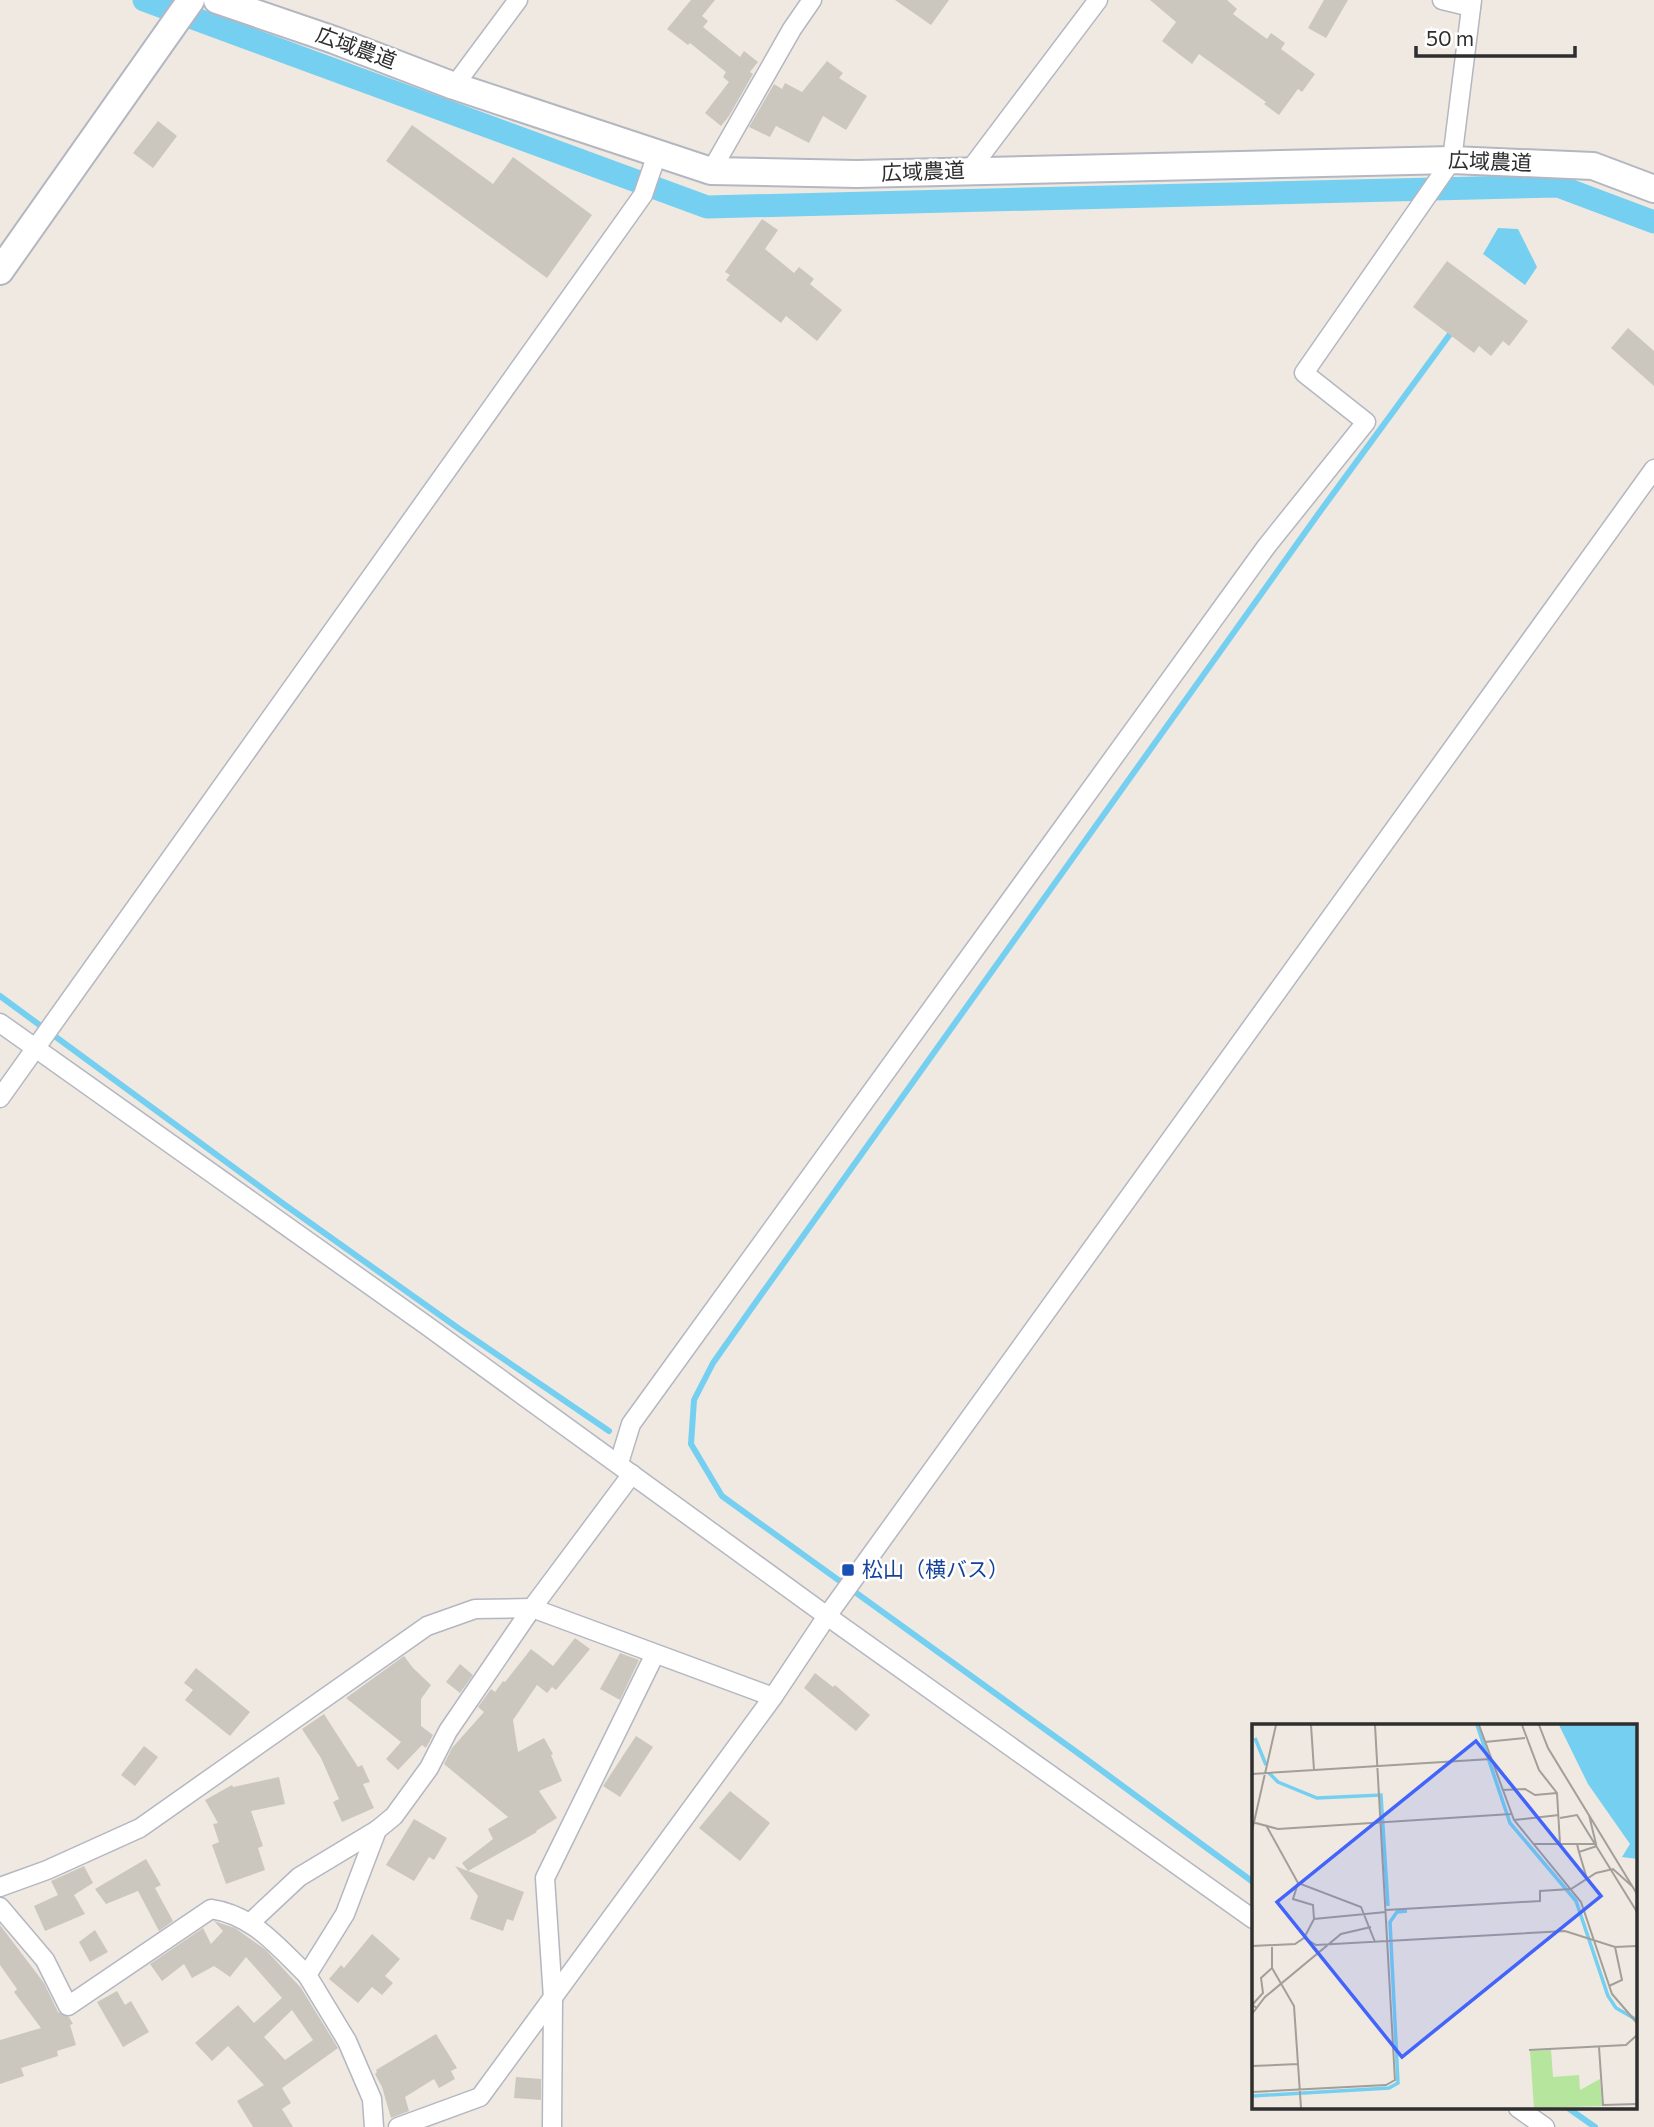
<svg xmlns="http://www.w3.org/2000/svg" width="1654" height="2127" viewBox="0 0 1654 2127" font-family="Commissioner,'Noto Sans JP',sans-serif">
  <style>
    .water { fill: #75cff0 }
    .lines { fill: none; stroke-linecap: round; stroke-linejoin: round }
    .stream { stroke: #75cff0; stroke-width: 6 }
    .canal { stroke: #75cff0; stroke-width: 23 }
    .building { fill: #cbc7bf; fill-rule: evenodd }
    .street-casing { stroke: #b4b7c1; stroke-width: 21 }
    .secondary-casing { stroke: #b4b7c1; stroke-width: 30 }
    .street { stroke: #fff; stroke-width: 18 }
    .secondary { stroke: #fff; stroke-width: 26 }
    .transit-dot { fill: #1a4fb4; stroke: #fff; stroke-width: 2.5 }
    .labels { text-anchor: middle; stroke-width: 5; stroke-linejoin: round; paint-order: stroke }
    .street-label { font-size: 21px; fill: #2e2e2e; stroke: #fff }
    .transit-label { font-size: 21px; fill: #164399; stroke: #fff; text-anchor: start }
    .inset-river { fill: none; stroke: #75cff0; stroke-width: 3.5 }
    .inset-road { fill: none; stroke: #a29e99; stroke-width: 2 }
    .view { fill: #4264fb; fill-opacity: 0.15; stroke: #4264fb; stroke-width: 3.5 }
    .inset-edge { fill: none; stroke: #2e2e2e; stroke-width: 3.5 }
  </style>
  <rect width="100%" height="100%" fill="#efe9e1"/>
  <polygon class="water" points="1498,228 1518,229 1537,267 1525,285 1483,254"/>
  <g class="lines">
    <g class="stream">
      <polyline points="0,996 285,1205 458,1328 609,1431"/>
      <polyline points="1253,1882 1082,1756 722,1496 691,1444 694,1400 713,1363 751,1309 1319,513 1453,330"/>
      <polyline points="1568,2108 1595,2127"/>
    </g>
    <polyline class="canal" points="144,0 707,207 1558,186 1654,222"/>
  </g>
  <g class="building">
    <polygon points="691,0 715,0 702,16 708,21 703,27 740,57 744,51 758,62 750,72 753,74 729,116 721,126 705,113 729,82 723,77 726,72 690,43 688,45 667,29"/>
    <polygon points="895,0 949,0 931,25"/>
    <polygon points="1150,0 1227,0 1237,9 1233,14 1267,39 1271,33 1285,43 1281,49 1315,74 1302,92 1298,89 1279,115 1264,104 1266,102 1199,54 1192,64 1162,41 1176,22"/>
    <polygon points="1324,0 1348,0 1326,38 1308,28"/>
    <polygon points="827,61 843,73 839,78 867,96 846,130 823,116 809,143 776,126 770,137 749,127 774,84 782,89 785,83 802,92"/>
    <polygon points="158,121 177,136 153,168 133,153"/>
    <polygon points="412,125 493,184 513,157 592,215 547,278 386,161"/>
    <polygon points="762,219 778,230 765,249 794,273 799,267 814,279 810,284 842,310 817,341 786,316 781,323 726,280 730,275 725,272"/>
    <polygon points="1447,261 1528,321 1509,346 1503,341 1491,356 1479,346 1474,353 1413,307"/>
    <polygon points="1628,328 1654,351 1654,386 1611,348"/>
    <polygon points="575,1638 590,1649 556,1690 552,1687 547,1693 537,1685 513,1720 518,1752 544,1738 553,1754 551,1755 562,1781 539,1791 557,1818 536,1831 537,1832 468,1871 524,1892 513,1921 507,1919 503,1931 470,1919 478,1896 455,1866 468,1871 462,1863 493,1839 488,1829 508,1817 444,1764 452,1748 484,1712 478,1707 491,1689 495,1692 503,1681 505,1682 531,1649 553,1666"/>
    <polygon points="620,1653 639,1660 620,1700 600,1689"/>
    <polygon points="404,1656 413,1668 431,1685 421,1699 421,1726 433,1735 426,1748 422,1745 398,1770 386,1759 401,1742 346,1698"/>
    <polygon points="460,1664 473,1675 460,1693 446,1682"/>
    <polygon points="196,1668 250,1712 230,1736 185,1700 193,1690 184,1683"/>
    <polygon points="815,1673 833,1687 835,1685 870,1715 856,1731 804,1688"/>
    <polygon points="324,1714 358,1767 362,1765 370,1782 363,1784 374,1808 342,1822 333,1802 339,1799 321,1758 302,1729"/>
    <polygon points="636,1736 653,1747 620,1797 603,1786"/>
    <polygon points="144,1746 158,1757 135,1786 121,1775"/>
    <polygon points="279,1777 285,1804 251,1811 263,1846 258,1848 265,1870 226,1884 212,1845 219,1842 213,1824 218,1823 205,1800 232,1785 233,1787"/>
    <polygon points="730,1791 770,1823 740,1861 699,1828"/>
    <polygon points="414,1819 447,1838 434,1860 429,1857 414,1881 386,1865"/>
    <polygon points="146,1859 161,1885 155,1888 173,1921 159,1931 138,1891 106,1904 95,1889"/>
    <polygon points="84,1866 93,1883 74,1895 85,1914 45,1931 34,1906 58,1895 51,1881"/>
    <path d="M214,1921l21,7 31,22 35,38 37,60 -56,40 9,15 -9,6 11,18h-40l-16,-26 27,-16 -36,-39 -16,15 -17,-18 43,-38 16,18 28,-25 -36,-41 -16,20 -16,-11 -22,12 -8,-14 -22,17 -12,-17 53,-36 8,16 12,-13zM292,2010l21,30 -28,20 -21,-23z"/>
    <polygon points="0,1925 44,1983 58,2012 69,2017 73,2024 70,2025 76,2045 57,2051 58,2056 21,2068 24,2076 0,2084 0,2040 41,2028 14,1992 17,1989 0,1965"/>
    <polygon points="95,1930 108,1952 90,1962 79,1942"/>
    <polygon points="372,1934 400,1959 385,1976 393,1983 382,1995 372,1987 358,2003 329,1979 341,1965 344,1968"/>
    <polygon points="117,1991 125,2005 131,2001 149,2032 123,2047 97,2002"/>
    <polygon points="436,2034 457,2068 451,2071 455,2079 439,2088 434,2079 405,2097 409,2111 391,2118 382,2087 375,2074 377,2072 376,2070"/>
    <polygon points="516,2077 541,2079 541,2100 514,2098"/>
  </g>
  <g class="lines">
    <g class="street-casing">
      <g id="street">
        <polyline points="1442,0 1471,7"/>
        <polyline points="454,86 518,0"/>
        <polyline points="711,171 792,29 812,0"/>
        <polyline points="969,171 1098,0"/>
        <polyline points="0,1023 426,1325 827,1616 1253,1919"/>
        <polyline points="0,1098 643,195 657,154"/>
        <polyline points="619,1463 631,1424 1266,547 1366,422 1304,373 1452,160 1472,0"/>
        <polyline points="0,1887 47,1870 140,1828 427,1626 475,1609 532,1608 773,1697"/>
        <path d="M0,1907l45,53 23,46 143,-97c42,6 67,38 96,66"/>
        <polyline points="251,1922 299,1877 377,1830"/>
        <polyline points="1518,2108 1545,2127"/>
        <polyline points="374,2127 372,2099 347,2041 307,1975 345,1914 377,1830 394,1816 429,1768 448,1731 532,1608 632,1474"/>
        <polyline points="398,2127 480,2097 773,1697 827,1616 1654,469"/>
        <polyline points="552,2127 553,1998 545,1878 655,1654"/>
      </g>
    </g>
    <g class="secondary-casing">
      <g id="secondary">
        <polyline points="217,0 334,40 454,86 711,171 857,174 1452,160 1593,166 1654,189"/>
        <polyline points="0,271 191,0"/>
      </g>
    </g>
    <use href="#street" class="street"/>
    <use href="#secondary" class="secondary"/>
  </g>
  <rect class="transit-dot" x="841" y="1563" width="14" height="14" rx="3.5"/>
  <g class="labels">
    <g class="street-label">
      <text transform="translate(356 48) rotate(20)" y="7">広域農道</text>
      <text transform="translate(1490 162) rotate(2)" y="7">広域農道</text>
      <text transform="translate(923 172) rotate(-2)" y="7">広域農道</text>
    </g>
    <g class="transit-label">
      <text x="862" y="1577">松山（横バス）</text>
    </g>
  </g>
  <g transform="translate(1252 1724)">
    <rect width="385" height="385" fill="#efe9e1"/>
    <path d="M299,326l2,27 26,-2 1,15 20,-11 2,27 -68,2 -4,-57z" fill="#b6e59e"/>
    <path d="M307,1h78v134l-15,-2 8,-13 -42,-60z" fill="#75cff0"/>
    <path class="inset-river" d="M225,1l33,98 66,78 32,95 8,12 21,12M3,14l11,27M17,49l9,9 39,16 64,-3 7,111M0,372l137,-8 9,-5 -8,-161 7,-10 10,-1"/>
    <path class="inset-road" d="M59,1l3,45M123,1l20,356M227,1l35,95 67,82 31,92 25,29M270,1l17,45 18,23 3,51M287,1l9,23 89,146M233,18l40,-4M0,50l239,-15M250,66l23,-1 10,6 22,-2M308,94l17,-3 60,97M262,96l45,-5M0,98l26,7 233,-15M14,101l32,58 63,24 14,35M0,107l24,-106M281,120h44l2,8 18,-6M325,120h19l-7,-29M327,128l8,27M46,159l-5,16 20,6 1,14M134,186l154,-9v-10l31,-2 25,-16 17,-4 20,18M52,214l10,-19 72,-7M0,222l43,-2 9,-6 12,7 249,-14 50,16 22,-1M20,223v21l22,38 7,102M357,262l13,-6 -7,-33M5,284l-5,-3 11,-12 -2,-15 11,-10M0,290l13,-17 76,-63 30,-7M347,323l4,58 34,-1M277,326l97,-5 11,-10M0,342l46,-2M0,368l134,-7 9,-5"/>
    <path class="view" d="M224,17l125,155 -199,161 -125,-155z"/>
    <rect width="385" height="385" class="inset-edge"/>
  </g>
  <path d="M1416 46v10h159v-10" fill="none" stroke="#2e2e2e" stroke-width="3.5"/>
  <text x="1426" y="46" font-size="21" fill="#2e2e2e" stroke="#ffffff" stroke-width="5" paint-order="stroke">50 m</text>
</svg>
